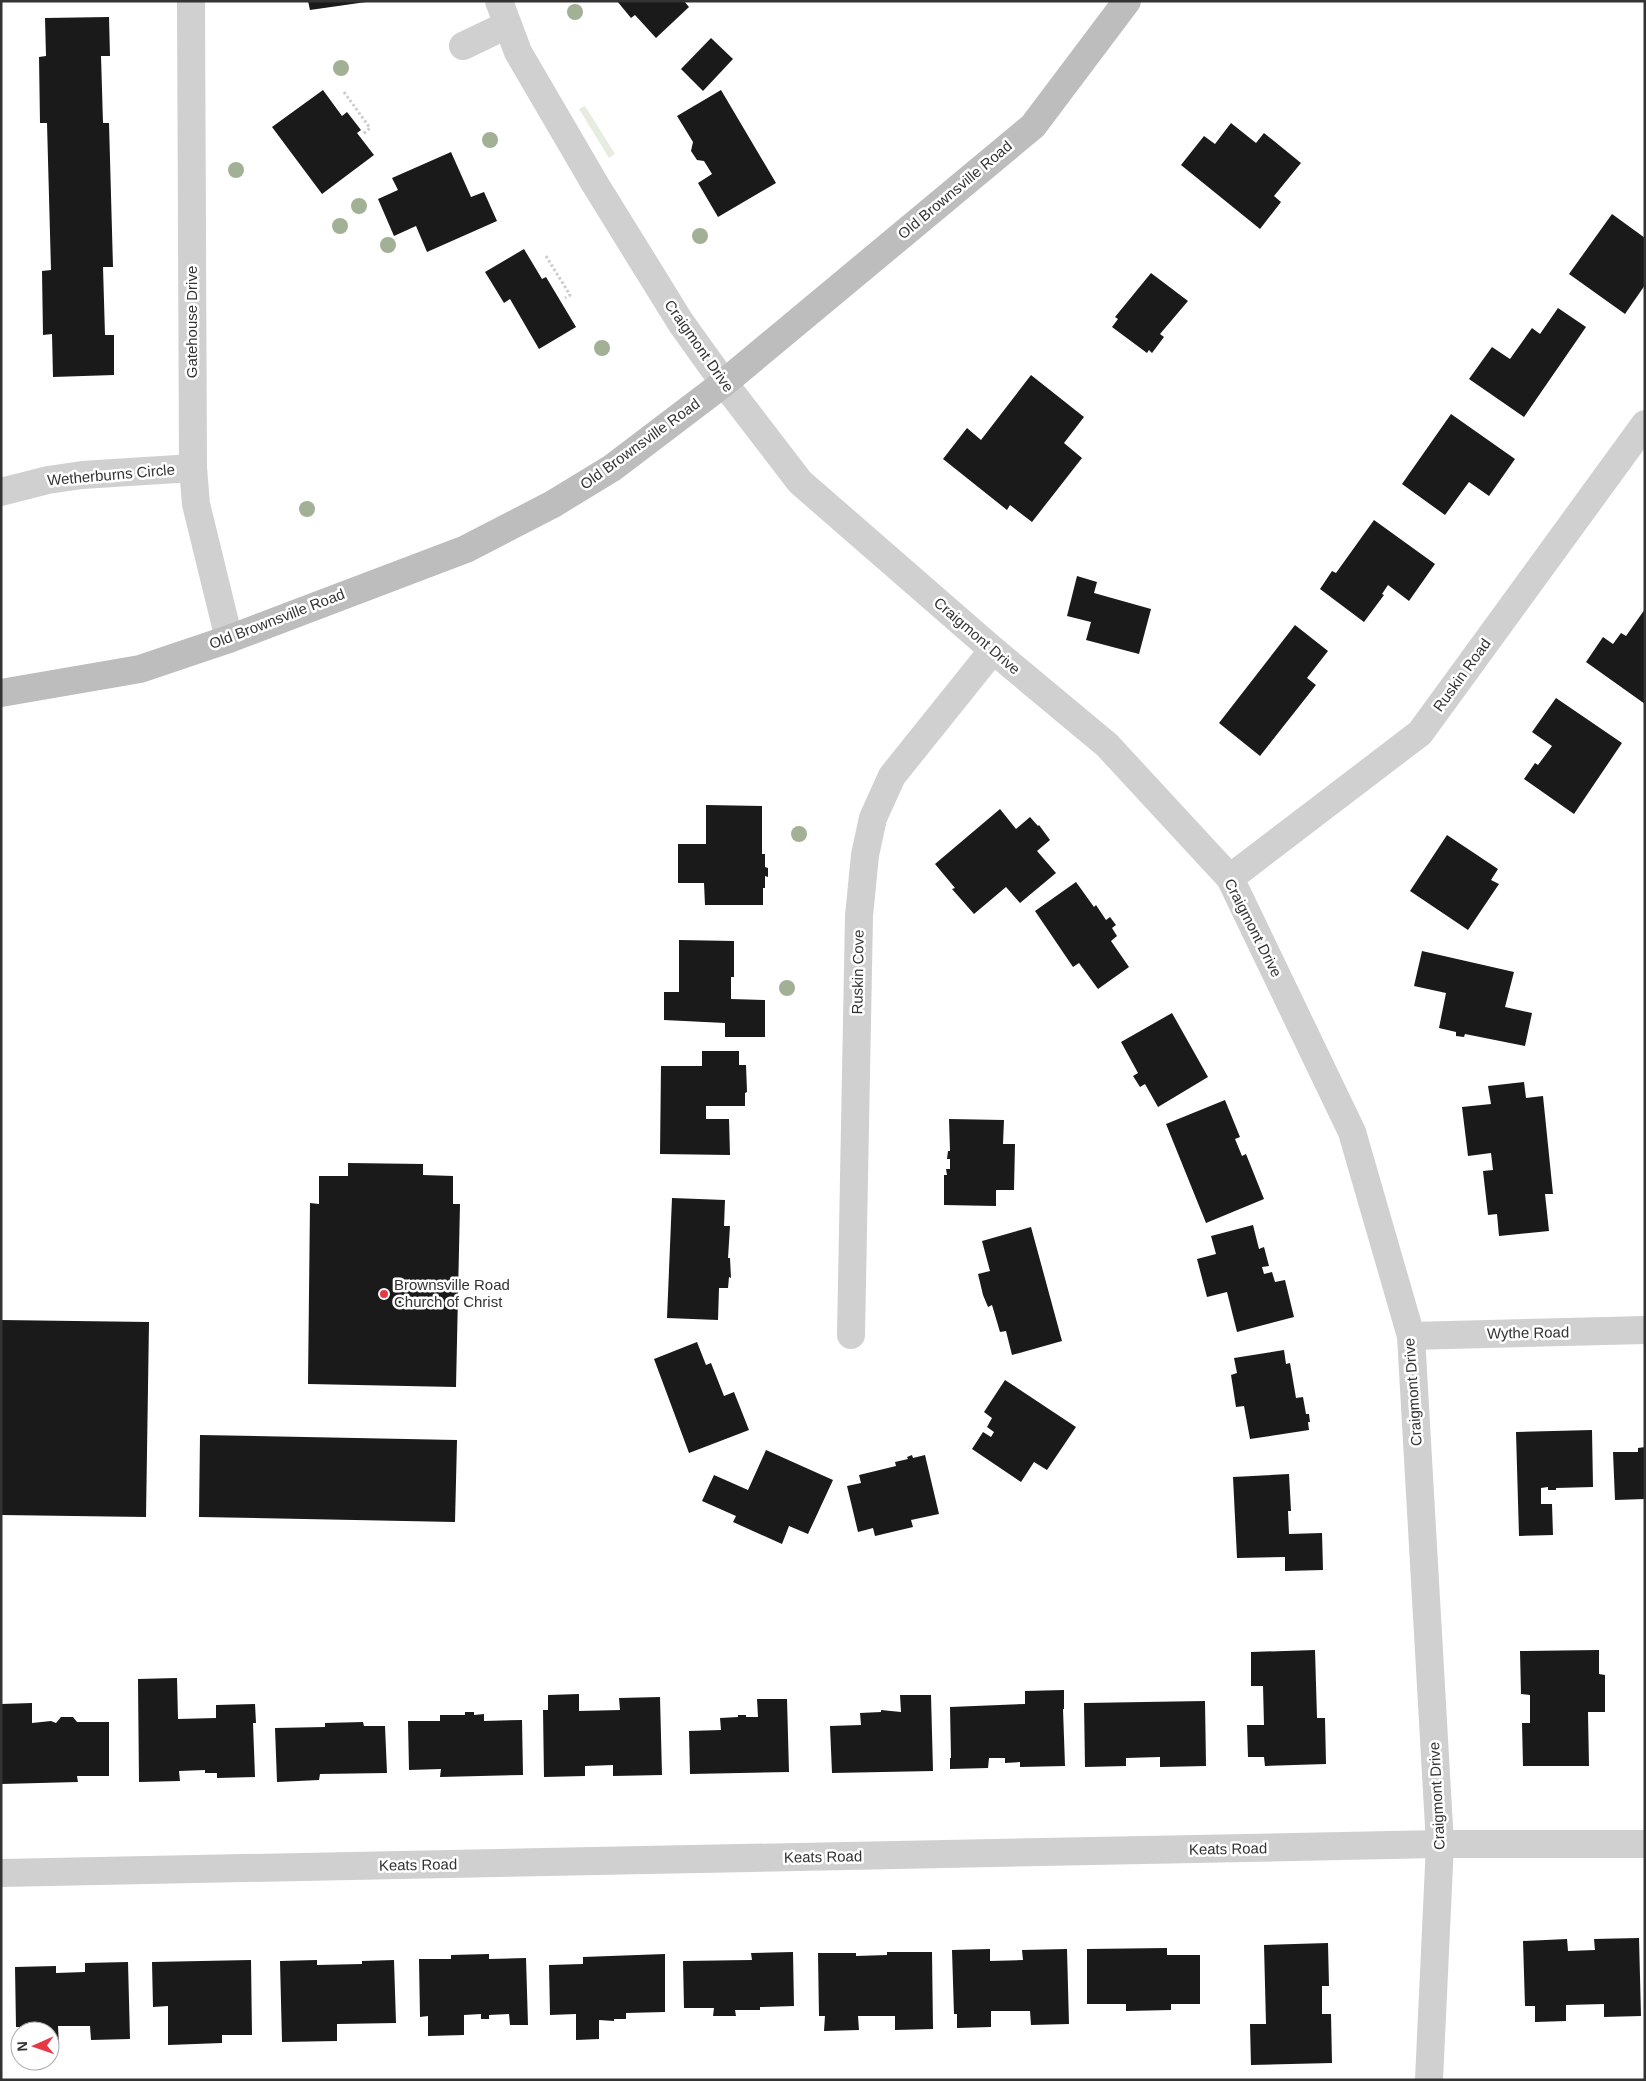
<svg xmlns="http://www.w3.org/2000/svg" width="1646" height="2081" viewBox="0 0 1646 2081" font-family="Helvetica,sans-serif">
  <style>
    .green { fill: #e6ecdf }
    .building { fill: #1a1a1a }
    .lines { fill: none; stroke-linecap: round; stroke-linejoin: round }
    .path { stroke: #cdcdcd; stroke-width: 3; stroke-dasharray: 2.5 2.5; stroke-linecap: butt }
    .minor { stroke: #d0d0d0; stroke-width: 28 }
    .secondary { stroke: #bdbdbd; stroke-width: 28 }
    .tree { fill: #a2b095 }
    .poi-dot { fill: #e63946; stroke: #fff; stroke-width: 2 }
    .labels { text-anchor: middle; stroke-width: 5; stroke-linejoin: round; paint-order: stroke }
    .street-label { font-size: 15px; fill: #333; stroke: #fff }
    .poi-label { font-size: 15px; fill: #333; stroke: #fff; text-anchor: start }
  </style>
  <rect width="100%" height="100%" fill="#fff"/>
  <polygon class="green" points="585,106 615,154 609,158 579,109"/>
  <g class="building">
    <polygon points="308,1 366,1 366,2 310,10"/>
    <polygon points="617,1 684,1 689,7 656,38 635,15 631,18"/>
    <polygon points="109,17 110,56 101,56 103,123 109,123 113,267 103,267 105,335 114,335 114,375 53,377 52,334 43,335 42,271 51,270 47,123 40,123 39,57 46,56 45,18"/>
    <polygon points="711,38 733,59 703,91 681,69"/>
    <polygon points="323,90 342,116 347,112 361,130 357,133 374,155 322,194 272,127"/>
    <polygon points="721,90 776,183 718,217 698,183 712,174 704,161 697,160 691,151 693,142 677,116"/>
    <polygon points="1231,123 1256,143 1264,133 1301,163 1274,196 1281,202 1260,229 1181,165 1204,136 1215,144"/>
    <polygon points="451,152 471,197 484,192 497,221 427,252 416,226 394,236 378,199 398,190 392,178"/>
    <polygon points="1612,214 1645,238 1645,285 1625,314 1569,274"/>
    <polygon points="524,249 542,279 546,277 576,327 539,349 510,299 504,303 485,272"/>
    <polygon points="1151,273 1188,301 1160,334 1164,337 1152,353 1149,350 1147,353 1112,327 1118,319 1115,317"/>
    <polygon points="1558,308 1586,327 1524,417 1469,379 1492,347 1510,359 1532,328 1540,334"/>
    <polygon points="1031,375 1084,417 1064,443 1082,458 1032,522 1010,505 1007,510 943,459 967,428 981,440"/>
    <polygon points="1451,414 1515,459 1489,496 1469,482 1445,515 1402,484"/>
    <polygon points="1374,520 1435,564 1409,601 1388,585 1382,594 1384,595 1364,622 1320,589 1332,571 1336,573"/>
    <polygon points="1077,576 1097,582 1094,593 1151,609 1139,654 1086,640 1091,622 1067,616"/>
    <polygon points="1645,609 1645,704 1586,662 1603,637 1613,644 1621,633 1626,636"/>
    <polygon points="1295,625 1328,651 1307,678 1316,685 1260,756 1219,723"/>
    <polygon points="1556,698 1622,743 1574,814 1524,779 1535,763 1538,765 1552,746 1532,732"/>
    <polygon points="706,805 762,806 762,854 765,854 765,867 768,868 768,877 765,876 765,888 763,888 763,905 705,905 704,883 678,883 678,844 706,844"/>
    <polygon points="1000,809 1016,829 1030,817 1038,826 1039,825 1050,840 1037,851 1056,873 1020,903 1006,887 974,914 952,889 955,888 935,864"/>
    <polygon points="1447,835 1498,869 1491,880 1499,884 1468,930 1410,891"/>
    <polygon points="1076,882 1094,907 1096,905 1106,920 1110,917 1116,925 1112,928 1117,936 1111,941 1129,967 1098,989 1079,963 1073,967 1035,911"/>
    <polygon points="679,940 734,941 734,977 731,977 731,999 765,1000 765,1037 725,1037 725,1023 664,1020 664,992 679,992"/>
    <polygon points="1422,951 1514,972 1505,1007 1532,1013 1525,1046 1465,1034 1464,1037 1456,1036 1456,1032 1439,1028 1446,993 1414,986"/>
    <polygon points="1172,1013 1208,1077 1158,1107 1145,1084 1140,1087 1133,1076 1138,1073 1121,1042"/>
    <polygon points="702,1051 739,1051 739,1065 746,1065 747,1092 745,1093 745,1106 706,1106 706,1119 729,1119 730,1155 660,1154 661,1066 702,1066"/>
    <polygon points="1524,1082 1526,1098 1543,1096 1553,1194 1545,1194 1549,1231 1499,1236 1497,1214 1488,1215 1483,1171 1493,1170 1491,1153 1468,1156 1462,1107 1491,1104 1488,1086"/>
    <polygon points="1225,1100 1240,1137 1235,1139 1242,1156 1246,1154 1264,1199 1206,1223 1166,1124"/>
    <polygon points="949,1119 1004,1120 1003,1144 1015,1144 1014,1190 996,1190 996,1206 944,1205 944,1175 947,1175 946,1169 950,1169 950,1159 947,1159 948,1151 950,1151"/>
    <polygon points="348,1163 423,1164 423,1175 453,1176 453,1204 460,1204 456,1387 308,1384 310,1203 319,1204 319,1176 348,1176"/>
    <polygon points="672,1198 725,1200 724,1226 730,1226 728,1258 730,1258 731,1278 729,1277 728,1288 719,1288 718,1320 667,1318"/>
    <polygon points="1253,1225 1259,1249 1264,1247 1269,1266 1262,1267 1264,1274 1272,1272 1275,1282 1285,1280 1294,1317 1237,1332 1227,1292 1207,1297 1197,1259 1216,1254 1211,1236"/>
    <polygon points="1031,1227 1062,1341 1012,1355 1006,1331 1000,1332 992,1305 988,1307 983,1295 978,1274 990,1271 982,1241"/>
    <polygon points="1,1320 149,1322 146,1517 1,1515"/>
    <polygon points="697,1342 706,1365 711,1363 724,1396 734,1392 749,1430 689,1453 654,1359"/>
    <polygon points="1284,1350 1286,1364 1290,1363 1296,1398 1303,1397 1306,1414 1309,1414 1310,1422 1308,1422 1309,1430 1250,1439 1244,1406 1236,1407 1231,1375 1237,1373 1234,1358"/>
    <polygon points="1005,1380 1076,1427 1047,1470 1034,1462 1021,1482 972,1449 983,1432 991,1437 994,1432 987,1427 992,1418 984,1412"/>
    <polygon points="1592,1430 1593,1487 1556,1488 1556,1490 1548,1490 1548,1487 1541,1488 1541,1504 1552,1504 1553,1535 1519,1536 1516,1432"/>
    <polygon points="200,1435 457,1440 455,1522 199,1517"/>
    <polygon points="1645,1447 1645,1499 1615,1500 1613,1452 1638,1452 1638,1448"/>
    <polygon points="766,1450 833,1480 808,1534 789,1526 782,1544 733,1522 736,1516 702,1501 714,1475 748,1490"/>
    <polygon points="912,1455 913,1458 925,1455 939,1514 911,1520 913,1527 875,1536 873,1528 858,1532 847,1486 861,1483 859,1475 896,1466 895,1462 908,1459 907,1457"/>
    <polygon points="1289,1474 1291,1511 1288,1511 1289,1534 1322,1533 1323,1570 1285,1571 1285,1557 1237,1558 1233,1477"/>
    <polygon points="1315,1650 1317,1718 1325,1718 1326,1764 1265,1766 1264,1757 1248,1757 1247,1725 1264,1725 1263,1686 1251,1686 1251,1652"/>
    <polygon points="1599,1650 1599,1674 1605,1675 1605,1712 1588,1712 1589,1766 1523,1766 1522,1723 1530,1723 1530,1695 1521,1694 1520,1651"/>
    <polygon points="177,1678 178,1719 216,1718 216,1705 255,1704 256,1723 253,1723 255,1777 217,1778 217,1773 205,1773 205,1770 179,1771 180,1781 139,1782 138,1679"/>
    <polygon points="1064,1690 1064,1709 1063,1709 1065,1766 1020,1767 1020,1762 1005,1763 1005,1758 989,1758 988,1768 950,1769 950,1758 951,1758 950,1707 1025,1704 1025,1691"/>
    <polygon points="579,1694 579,1711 620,1710 619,1698 660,1697 662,1775 613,1776 613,1765 585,1766 585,1776 544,1777 543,1710 548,1710 548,1695"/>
    <polygon points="900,1695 931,1695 933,1771 832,1773 830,1726 861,1725 860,1713 881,1712 881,1710 901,1712"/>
    <polygon points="757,1699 787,1699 789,1772 690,1774 689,1731 721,1730 720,1718 738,1717 738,1715 746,1715 746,1717 758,1717"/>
    <polygon points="1205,1701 1206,1766 1160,1767 1160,1757 1126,1758 1126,1766 1085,1767 1084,1703"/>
    <polygon points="32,1703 32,1723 51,1721 56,1723 61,1717 73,1717 77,1722 109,1722 109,1776 77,1776 78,1782 1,1784 1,1704"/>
    <polygon points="465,1712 474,1712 474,1715 484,1714 484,1721 522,1720 523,1775 440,1777 441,1769 409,1770 408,1721 440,1721 440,1715 465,1715"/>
    <polygon points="363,1722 364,1726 385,1726 387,1773 320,1774 319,1780 277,1782 275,1728 325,1727 325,1723"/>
    <polygon points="1639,1938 1641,2016 1604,2017 1604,2004 1566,2005 1566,2021 1535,2022 1535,2006 1525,2006 1523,1941 1567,1939 1568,1951 1595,1950 1594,1939"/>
    <polygon points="1328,1943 1329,1986 1322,1986 1322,2014 1331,2014 1332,2063 1251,2065 1250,2024 1266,2024 1264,1945"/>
    <polygon points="1167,1948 1167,1955 1200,1955 1200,2004 1171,2004 1171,2010 1126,2011 1126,2004 1087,2004 1087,1949"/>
    <polygon points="990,1949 990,1961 1023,1960 1022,1950 1067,1949 1069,2024 1031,2025 1030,2011 991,2011 991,2027 957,2028 957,2014 954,2014 952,1950"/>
    <polygon points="793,1952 794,2006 760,2007 760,2010 735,2010 736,2016 713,2016 714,2008 684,2008 683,1961 752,1960 751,1953"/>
    <polygon points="887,1952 932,1952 933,2029 895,2030 895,2016 858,2016 859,2030 824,2031 825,2016 819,2016 818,1953 856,1953 856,1956 887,1955"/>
    <polygon points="489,1954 489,1959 526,1958 528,2025 510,2025 509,2014 489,2015 489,2019 481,2019 481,2014 464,2015 464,2035 428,2036 428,2016 420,2017 419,1959 451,1959 451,1955"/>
    <polygon points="665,1954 665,2012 626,2013 626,2019 614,2019 614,2021 599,2020 599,2039 576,2040 576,2014 550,2015 549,1965 583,1964 583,1957"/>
    <polygon points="251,1960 252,2035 222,2035 222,2043 168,2045 168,2006 153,2007 152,1962"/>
    <polygon points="317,1960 317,1965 362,1964 362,1961 394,1960 396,2023 337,2024 337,2041 282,2042 280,1961"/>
    <polygon points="128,1962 130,2039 91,2040 90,2026 58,2026 59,2046 50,2047 50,2031 21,2031 21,2027 16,2027 15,1967 56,1966 56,1973 85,1972 85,1963"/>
  </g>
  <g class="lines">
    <g class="path">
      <polyline points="344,92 370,128 363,134"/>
      <polyline points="546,256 570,295 565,298"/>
    </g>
    <g class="minor">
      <polyline points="191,1 193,468 196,504 229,639"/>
      <polyline points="499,1 518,52 595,184 681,323 724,383 800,482 993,650 1107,745 1230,878 1352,1132 1411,1336 1440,1844 1429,2080"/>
      <polyline points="463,46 507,25"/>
      <polyline points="1,492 48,480 82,475 193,468"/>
      <polyline points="1230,878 1420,733 1645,424"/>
      <polyline points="851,1335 859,916 865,855 873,818 892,776 993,650"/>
      <polyline points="1411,1336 1645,1330"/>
      <polyline points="1,1873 1440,1844 1645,1844"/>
    </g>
    <polyline class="secondary" points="1,693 140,669 229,639 466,549 553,504 612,468 724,383 1033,126 1127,1"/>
  </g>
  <g class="tree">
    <circle cx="575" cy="12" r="8"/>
    <circle cx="341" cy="68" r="8"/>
    <circle cx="490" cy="140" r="8"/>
    <circle cx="236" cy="170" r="8"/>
    <circle cx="359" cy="206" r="8"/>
    <circle cx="340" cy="226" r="8"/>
    <circle cx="700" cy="236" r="8"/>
    <circle cx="388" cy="245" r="8"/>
    <circle cx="602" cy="348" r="8"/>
    <circle cx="307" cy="509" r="8"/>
    <circle cx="799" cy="834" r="8"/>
    <circle cx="787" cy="988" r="8"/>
  </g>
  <circle class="poi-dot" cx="384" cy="1294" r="5"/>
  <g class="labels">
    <g class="street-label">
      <text transform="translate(955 190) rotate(-40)" y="5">Old Brownsville Road</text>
      <text transform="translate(192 322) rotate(-90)" y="5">Gatehouse Drive</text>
      <text transform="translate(699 346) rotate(55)" y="5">Craigmont Drive</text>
      <text transform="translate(640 444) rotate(-36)" y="5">Old Brownsville Road</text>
      <text transform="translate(111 475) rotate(-5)" y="5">Wetherburns Circle</text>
      <text transform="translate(277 619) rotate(-21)" y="5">Old Brownsville Road</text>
      <text transform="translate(977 636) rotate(41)" y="5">Craigmont Drive</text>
      <text transform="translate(1462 675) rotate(-54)" y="5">Ruskin Road</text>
      <text transform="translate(1253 928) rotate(63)" y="5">Craigmont Drive</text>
      <text transform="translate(858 972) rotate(-89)" y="5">Ruskin Cove</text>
      <text transform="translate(1528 1333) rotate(-1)" y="5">Wythe Road</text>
      <text transform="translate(1413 1392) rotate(-94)" y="5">Craigmont Drive</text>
      <text transform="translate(1437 1796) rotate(-93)" y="5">Craigmont Drive</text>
      <text transform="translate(1228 1849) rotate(-1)" y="5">Keats Road</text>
      <text transform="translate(823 1857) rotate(-1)" y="5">Keats Road</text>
      <text transform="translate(418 1865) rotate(-1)" y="5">Keats Road</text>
    </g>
    <g class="poi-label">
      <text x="394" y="1290">Brownsville Road<tspan x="394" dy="17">Church of Christ</tspan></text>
    </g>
  </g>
  <rect width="1646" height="2081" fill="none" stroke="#333333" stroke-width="5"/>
  <g transform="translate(35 2046) rotate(268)"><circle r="24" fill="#ffffff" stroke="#adadad"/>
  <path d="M0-4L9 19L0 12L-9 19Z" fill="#e63946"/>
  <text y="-8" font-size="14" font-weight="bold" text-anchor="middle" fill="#333333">N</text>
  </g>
</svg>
